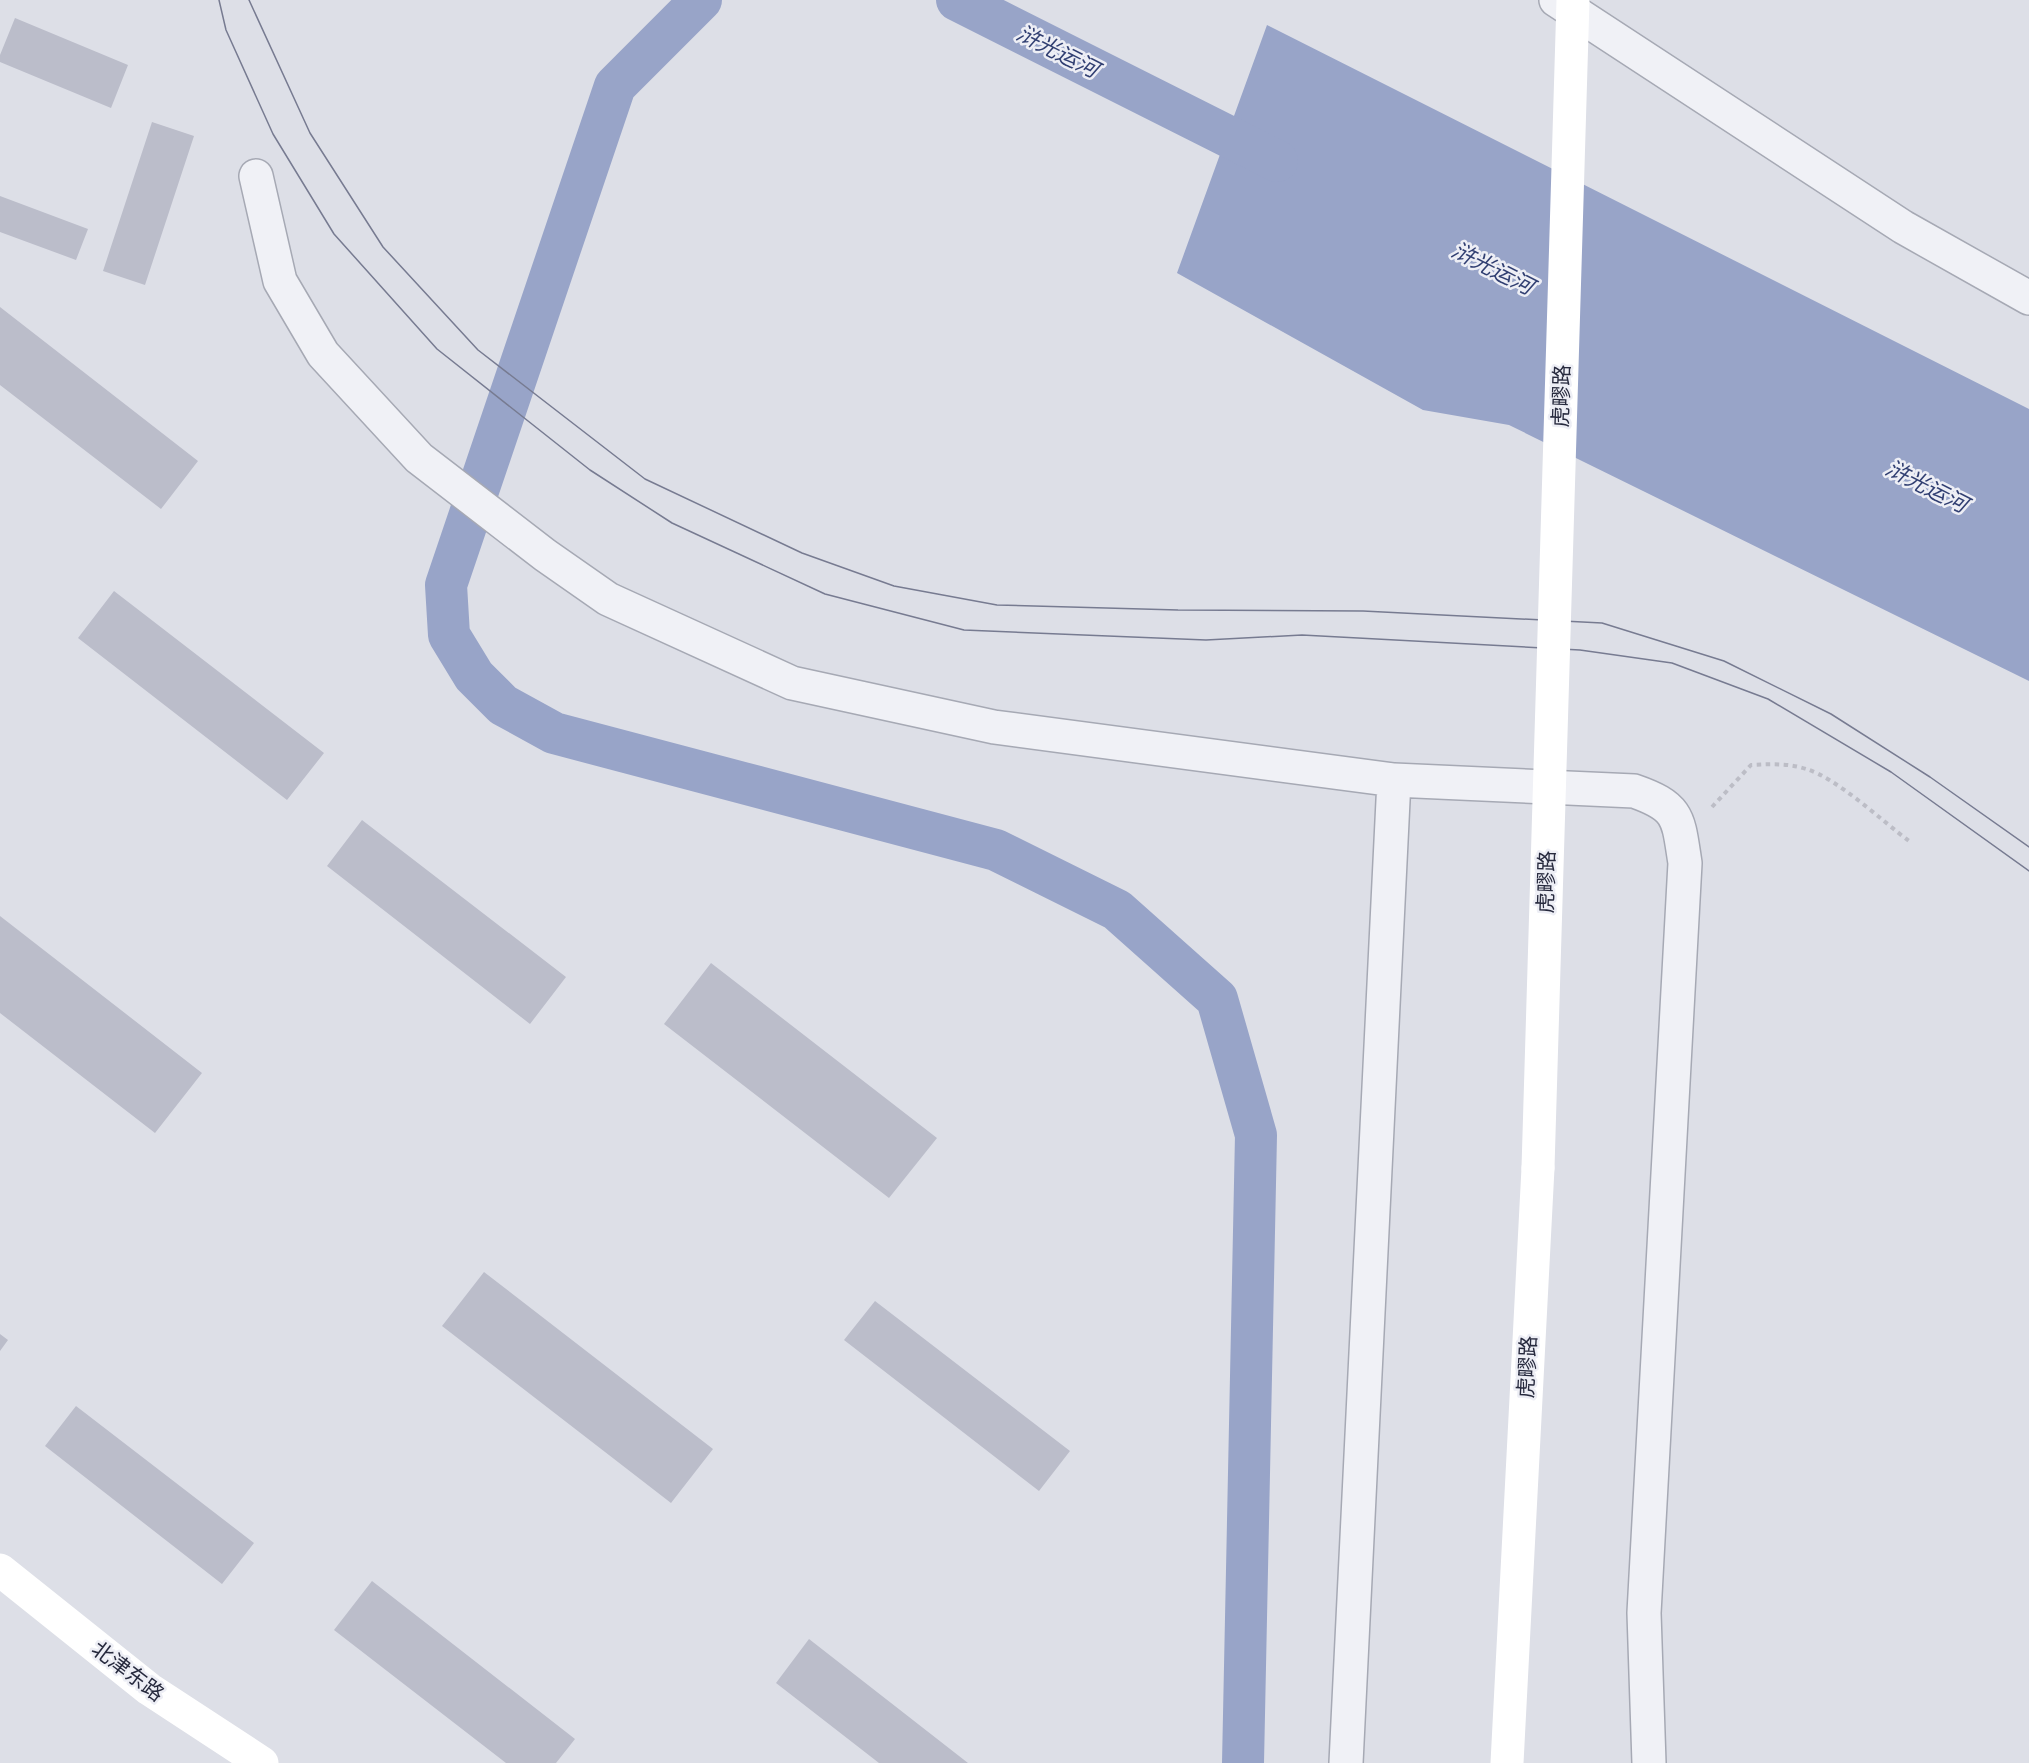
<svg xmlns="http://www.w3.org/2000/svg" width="2029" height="1763" viewBox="0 0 2029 1763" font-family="'PT Sans Narrow','Noto Sans SC',sans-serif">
  <rect width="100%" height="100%" fill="#dddfe7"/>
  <!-- water -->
  <path fill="#98a4c8" d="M1267 25 2029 409V681L1509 425 1423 410 1177 273Z"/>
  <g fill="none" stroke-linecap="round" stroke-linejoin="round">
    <!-- canal -->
    <path stroke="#98a4c8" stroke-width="42" d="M701 0 615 86 446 585 449 635 474 676 503 705 554 733 996 850 1117 910 1217 999 1256 1135 1243 1763
      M957 0 1277 161"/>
  </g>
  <!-- building -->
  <path fill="#bbbdca" d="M15 18 128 65 111 108 0 62V55Z
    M152 122 194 136 145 285 103 271Z
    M0 196 88 229 76 260 0 232Z
    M0 307 198 461 161 509 0 385Z
    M114 591 324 753 287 800 78 638Z
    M362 820 566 977 530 1024 327 866Z
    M0 916 202 1073 155 1133 0 1013Z
    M711 963 937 1138 889 1198 664 1024Z
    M484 1272 713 1449 671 1503 442 1326Z
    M875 1301 1070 1451 1039 1491 844 1340Z
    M0 1334 8 1340 0 1351Z
    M76 1406 254 1543 222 1584 45 1446Z
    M372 1581 575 1739 556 1763H506L334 1630Z
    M809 1639 968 1763H879L776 1683Z"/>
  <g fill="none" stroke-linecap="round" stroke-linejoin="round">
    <defs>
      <path id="street" d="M1556 0 1903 227 2029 298
        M256 176 280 281 323 354 419 458 545 555 608 599 792 683 994 727 1394 780
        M1346 1763 1394 780 1634 791C1680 807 1678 818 1685 863L1644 1613 1649 1763"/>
    </defs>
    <!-- street casing -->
    <use href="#street" stroke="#a6a9b4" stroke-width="36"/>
    <!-- path -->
    <path stroke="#bcbdc6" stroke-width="4" stroke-dasharray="4.5 4.5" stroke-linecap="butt" d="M1712 807 1751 765C1770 764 1788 763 1806 769 1837 778 1882 821 1909 841"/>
    <!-- street -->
    <use href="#street" stroke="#f0f1f6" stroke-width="33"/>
    <!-- secondary -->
    <path stroke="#fff" stroke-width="33" d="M0 1570 149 1689 262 1763
      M1507 1763 1538 1168"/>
    <!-- tram -->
    <path stroke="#777b91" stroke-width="1.5" d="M219 0 226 30 273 134 334 234 437 349 590 470 672 523 825 594 964 630 1206 640 1302 635 1580 650 1672 663 1768 699 1891 772 2029 871
      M249 0 310 133 383 247 478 350 645 479 802 553 894 586 997 605 1178 610 1363 611 1602 623 1724 661 1831 714 1930 777 2029 847"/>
    <!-- secondary-bridge -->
    <path stroke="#fff" stroke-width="33" d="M1538 1168 1573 0"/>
  </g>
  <g text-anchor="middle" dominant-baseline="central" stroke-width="5" stroke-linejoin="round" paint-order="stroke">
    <!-- street labels -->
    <g font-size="21" fill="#272a3e" stroke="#edeef5">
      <text transform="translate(1561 396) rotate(-88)">虎疁路</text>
      <text transform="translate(1546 882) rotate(-88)">虎疁路</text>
      <text transform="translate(1527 1367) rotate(-87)">虎疁路</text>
      <text transform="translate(128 1671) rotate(37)">北津东路</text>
    </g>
    <!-- water labels -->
    <g font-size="22" font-style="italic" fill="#313f72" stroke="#edeef5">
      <text transform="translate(1058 51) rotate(27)">浒光运河</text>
      <text transform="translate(1493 268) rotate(27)">浒光运河</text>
      <text transform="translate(1927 486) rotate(27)">浒光运河</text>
    </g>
  </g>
</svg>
